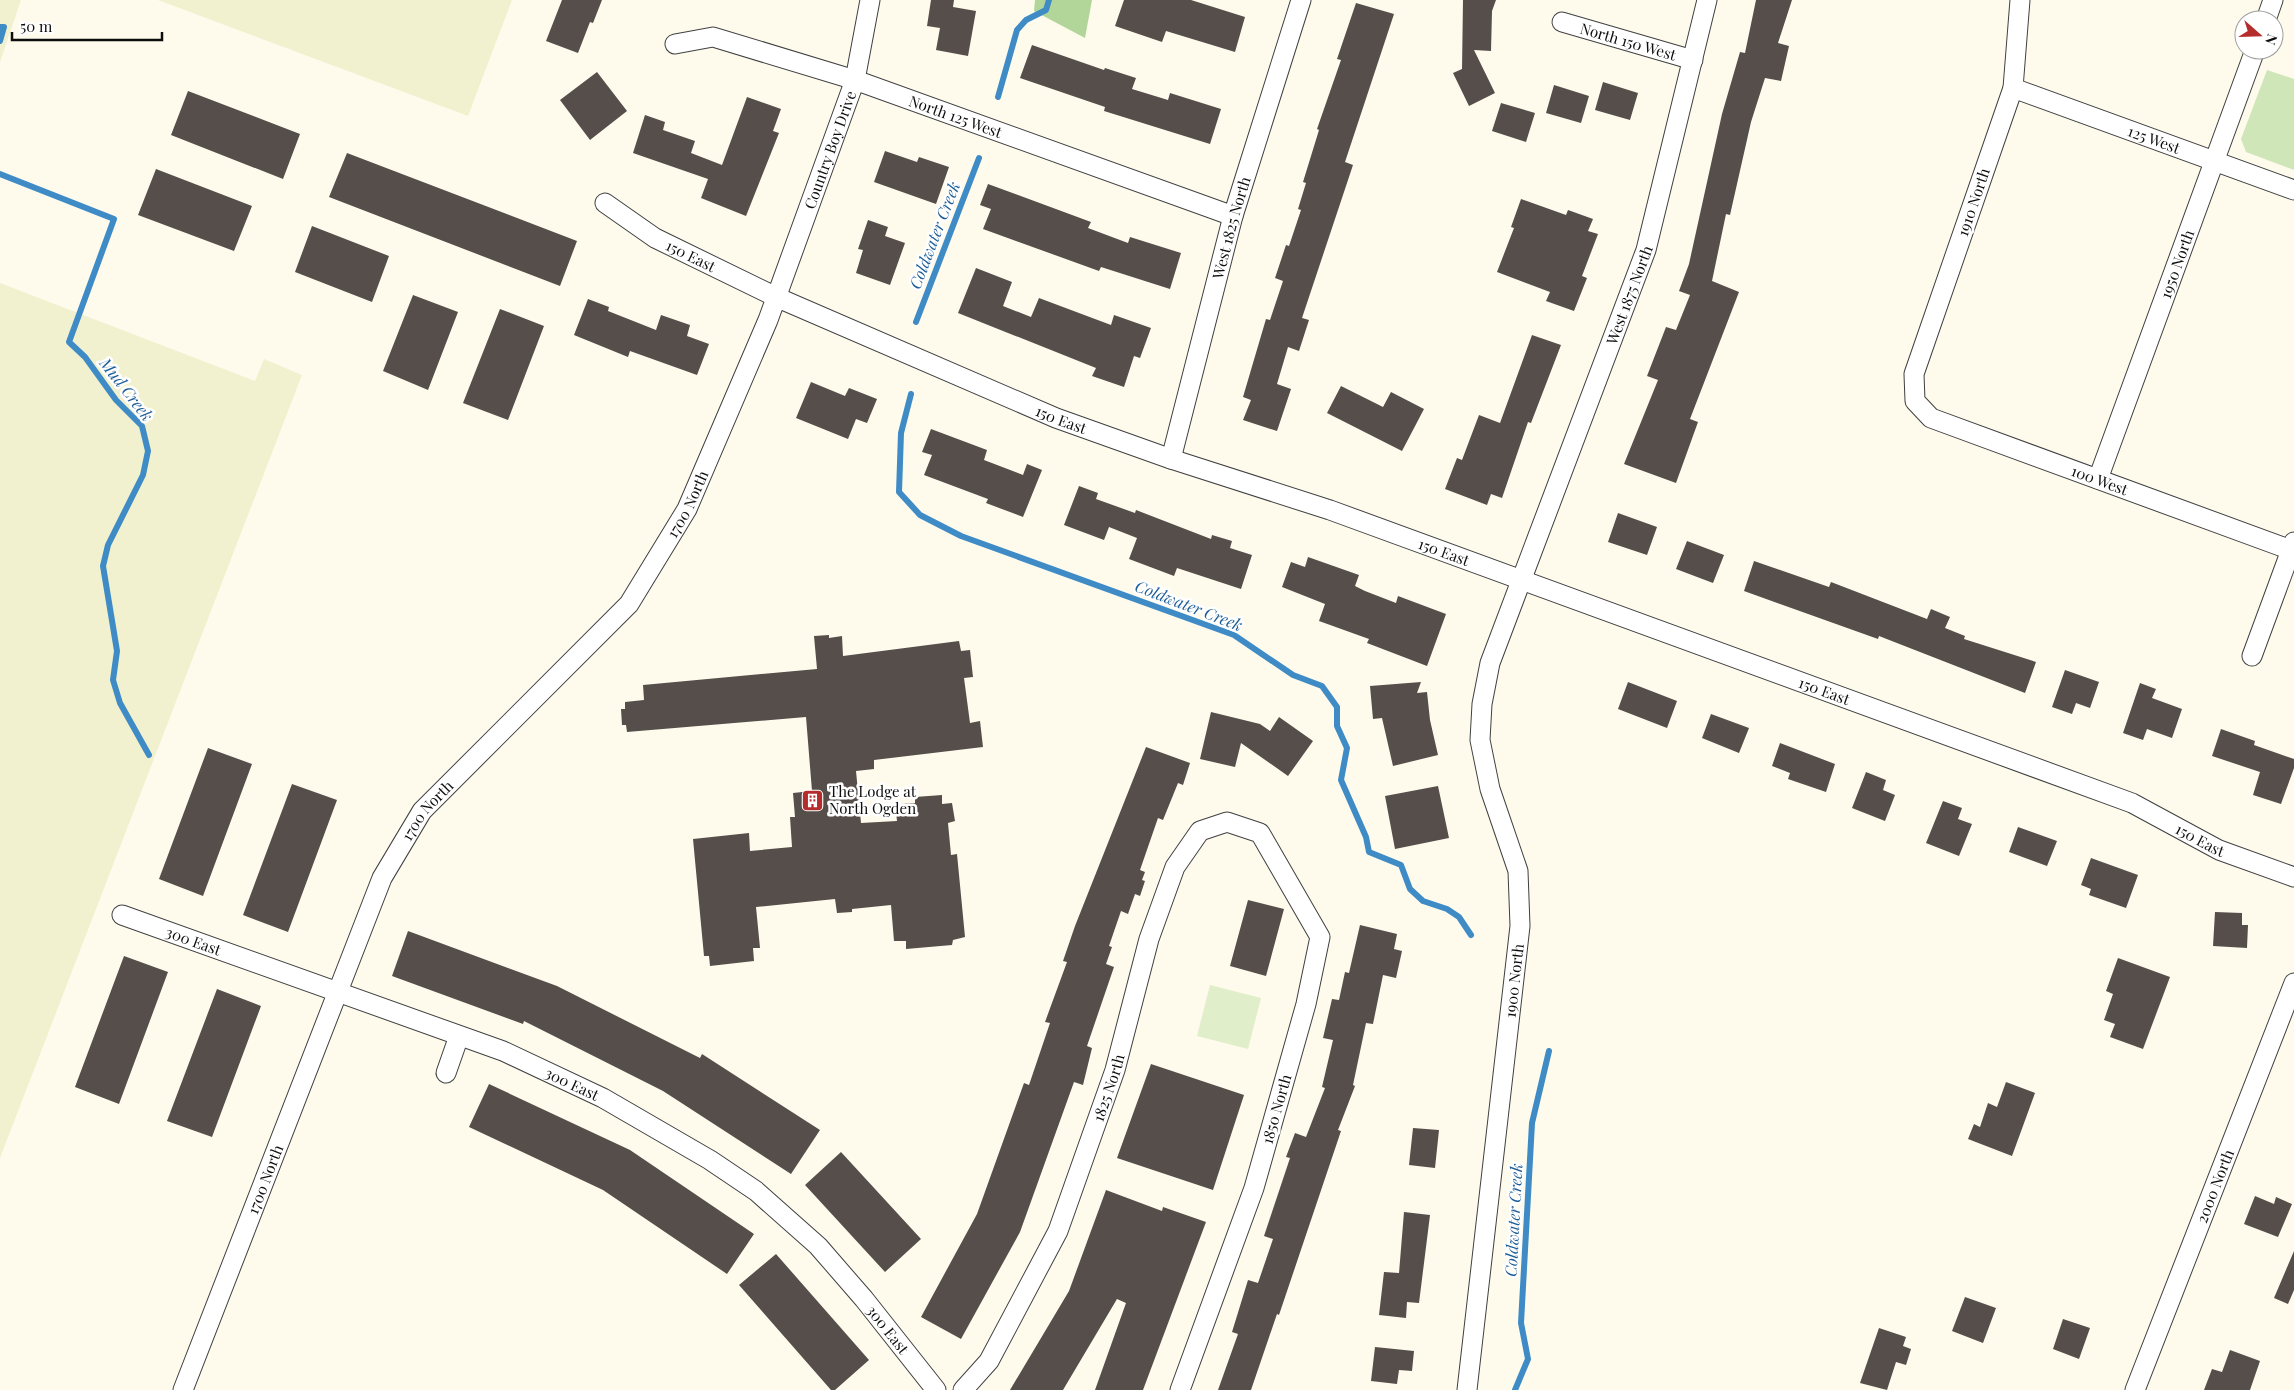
<svg xmlns="http://www.w3.org/2000/svg" width="2294" height="1390" viewBox="0 0 2294 1390" font-family="'Playfair Display',serif">
  <rect width="100%" height="100%" fill="#fefbed"/>
  <!-- farmland -->
  <path fill="#f2f1cf" d="M0 0H21L0 62Z
    M158 0H512L468 116Z
    M0 283 255 381 264 359 302 375 0 1158Z"/>
  <!-- green -->
  <path fill="#cfe6b9" d="M2267 70 2294 79V170L2246 152 2241 139Z"/>
  <!-- forest -->
  <path fill="#b2d699" d="M1035 0H1092L1085 38 1034 11Z"/>
  <!-- pitch -->
  <path fill="#e0eeca" d="M1210 985 1261 998 1248 1049 1197 1036Z"/>
  <g fill="none" stroke-linecap="round" stroke-linejoin="round">
    <!-- stream -->
    <path stroke="#3f8bc6" stroke-width="6" d="M0 27H4L0 41
      M998 97 1017 30 1026 20 1046 10 1049 0
      M0 174 114 219 69 342 85 357 116 400 142 426 148 451 143 475 108 545 103 566 117 651 113 680 120 703 149 755
      M916 322 979 158
      M911 394 901 433 899 492 920 515 961 536 1234 635 1293 675 1322 686 1337 707V726L1347 748 1341 780 1366 837 1369 852 1401 865 1410 889 1423 901 1447 909 1459 917 1471 935
      M1515 1390 1528 1359 1521 1323 1532 1123 1549 1051"/>
  </g>
  <!-- building -->
  <path fill="#554e4a" d="M562 0H602L593 23 590 22 578 53 546 41Z
    M931 0H954L953 7 976 11 968 56 936 50 940 28 927 26Z
    M1124 0H1191L1245 17 1235 52 1166 31 1162 42 1115 26Z
    M1463 0H1496L1492 11 1491 51 1474 50 1495 93 1469 106 1453 73 1462 69Z
    M1756 0H1792L1778 43 1789 46 1781 81 1765 78 1751 122 1730 215 1726 214 1712 281 1739 292 1690 419 1698 422 1676 483 1624 464 1658 380 1647 376 1666 327 1676 330 1690 295 1679 291 1689 264 1722 114 1740 52 1745 53Z
    M1356 3 1394 14 1345 162 1353 165 1302 318 1309 320 1299 351 1288 347 1277 384 1291 389 1277 431 1243 420 1251 400 1243 397 1266 319 1270 320 1283 281 1275 278 1286 245 1289 246 1301 210 1298 209 1306 183 1303 182 1319 130 1317 129 1341 60 1337 59Z
    M1032 45 1104 70 1105 68 1136 78 1132 89 1168 100 1170 93 1221 109 1210 144 1104 111 1105 107 1020 78Z
    M597 72 627 111 590 140 560 100Z
    M1603 82 1638 93 1630 120 1595 110Z
    M1554 85 1589 96 1581 123 1546 113Z
    M188 91 300 134 283 179 171 135Z
    M747 97 781 109 773 131 779 133 746 216 701 198 708 179 633 153 645 115 665 122 663 130 695 141 691 153 722 165Z
    M1501 103 1535 113 1526 142 1492 131Z
    M885 151 917 162 919 157 949 167 936 204 874 182Z
    M347 153 577 241 560 286 329 197Z
    M156 169 252 206 234 251 138 215Z
    M988 184 1091 222 1088 228 1128 243 1130 237 1181 253 1170 289 1101 267 1099 271 983 229 991 209 980 205Z
    M1521 199 1566 215 1568 210 1593 219 1588 231 1598 234 1582 276 1587 278 1574 311 1546 301 1550 292 1497 272 1514 228 1511 227Z
    M868 220 888 227 885 236 905 243 890 285 856 273 863 250 858 249Z
    M312 226 389 256 372 302 295 272Z
    M976 268 1012 282 1003 306 1031 317 1039 298 1111 325 1114 315 1151 328 1140 358 1134 356 1124 387 1092 376 1096 368 958 313Z
    M413 295 458 312 428 390 383 371Z
    M588 299 609 307 608 311 656 330 661 315 690 325 687 336 709 344 697 375 630 351 628 357 574 335Z
    M500 309 544 326 508 420 463 403Z
    M1532 335 1561 345 1531 423 1528 422 1502 498 1491 494 1487 505 1445 489 1457 458 1462 460 1479 415 1500 423Z
    M811 382 845 396 849 388 877 399 867 423 856 419 848 439 796 418Z
    M1341 386 1383 407 1391 392 1424 409 1402 451 1327 413Z
    M931 429 987 450 984 460 1023 475 1027 464 1042 470 1023 517 986 503 988 499 924 475 932 455 922 452Z
    M1079 486 1098 493 1096 499 1135 513 1136 510 1211 539 1212 535 1232 541 1230 548 1252 555 1241 589 1177 568 1174 576 1129 559 1137 538 1109 527 1104 540 1064 525Z
    M1618 513 1657 527 1647 555 1608 542Z
    M1687 541 1724 555 1713 583 1676 569Z
    M1308 557 1359 575 1355 586 1365 591 1396 603 1398 596 1446 614 1427 666 1367 643 1369 639 1319 621 1325 604 1282 587 1291 562 1305 567Z
    M1754 561 1829 587 1831 582 1927 619 1931 609 1950 617 1945 628 1965 636 1964 639 2036 662 2025 693 1879 636 1878 639 1744 591Z
    M829 635V638L842 636 843 656 959 641 961 651 970 650 973 677 964 678 970 723 980 721 983 747 874 760V769L856 771 861 823 897 821 896 812H901V804L915 803V797L942 795V804L952 803 955 821 948 823 951 855 957 854 965 937 953 940 952 945 906 949V941H894L891 905 852 909V912L837 913 835 899 756 907 760 948H753L754 961 710 966 709 956H704L693 839 749 833 750 851 792 847 790 817H795L793 793 812 791 806 717 627 732 626 725H622L621 709H625V702L644 700 643 685 817 669 814 636Z
    M2065 670 2099 682 2090 708 2076 703 2072 714 2052 707Z
    M1421 682 1417 693 1427 692 1430 720 1438 755 1393 766 1382 718 1373 719 1370 686Z
    M1628 682 1677 701 1667 728 1618 709Z
    M2140 683 2156 689 2152 698 2182 709 2172 738 2147 729 2143 740 2123 733Z
    M1211 712 1260 724 1270 731 1279 717 1313 741 1288 776 1241 743 1235 767 1200 759Z
    M1711 714 1749 728 1739 753 1702 738Z
    M2221 729 2255 741 2254 745 2294 759V768L2281 804 2253 795 2260 772 2212 756Z
    M1780 743 1835 764 1826 792 1788 779 1790 773 1772 766Z
    M1146 747 1190 763 1183 785 1178 783 1163 820 1158 818 1140 870 1145 872 1142 880 1145 881 1140 896 1135 894 1128 914 1121 911 1109 946 1112 947 1106 964 1114 967 1087 1046 1092 1048 1083 1085 1074 1082 1020 1232 961 1339 921 1317 977 1214 1024 1083 1029 1085 1050 1023 1045 1022 1067 962 1063 961 1075 926Z
    M208 748 252 764 203 896 159 879Z
    M1866 772 1886 780 1883 790 1895 795 1885 821 1852 808Z
    M292 784 337 800 288 932 243 915Z
    M1438 786 1449 838 1395 849 1385 796Z
    M1943 801 1962 808 1958 819 1972 824 1959 856 1926 843Z
    M2018 827 2057 841 2047 866 2009 852Z
    M2091 858 2138 875 2126 908 2089 895 2091 889 2081 885Z
    M1248 900 1284 909 1266 976 1230 966Z
    M2215 912 2242 913V925H2248L2247 948 2213 946Z
    M1360 925 1397 934 1394 949 1402 951 1396 978 1383 975 1373 1024 1366 1023 1353 1085 1355 1086 1338 1130 1341 1131 1279 1315 1277 1314 1251 1390H1218L1238 1334 1232 1332 1248 1280 1258 1283 1273 1239 1264 1236 1290 1158 1286 1157 1295 1133 1306 1137 1325 1088 1322 1087 1333 1040 1323 1038 1332 999 1339 1000 1345 972 1349 973Z
    M408 931 557 986 700 1058 702 1054 820 1130 791 1174 663 1091 524 1021 523 1024 392 976Z
    M124 956 168 972 119 1104 75 1087Z
    M2118 958 2170 977 2143 1049 2110 1037 2115 1024 2104 1020 2113 994 2106 991Z
    M217 989 261 1006 212 1137 167 1121Z
    M1151 1064 1244 1095 1213 1190 1117 1158Z
    M2006 1082 2035 1093 2012 1156 1968 1139 1974 1124 1980 1127 1988 1103 1997 1107Z
    M489 1084 630 1150 754 1234 727 1274 603 1190 469 1127Z
    M1413 1128 1439 1130 1435 1168 1409 1165Z
    M841 1152 921 1239 885 1272 805 1185Z
    M1106 1190 1162 1211 1163 1207 1206 1222 1143 1390H1095L1126 1303 1117 1299 1063 1390H1010L1069 1291Z
    M2255 1196 2274 1204 2276 1197 2292 1204 2278 1237 2244 1224Z
    M1404 1212 1430 1215 1419 1303 1407 1302 1406 1318 1379 1315 1384 1272 1399 1273Z
    M2294 1251V1290L2288 1304 2274 1298Z
    M776 1254 869 1360 835 1390H831L739 1285Z
    M1965 1297 1996 1308 1983 1343 1952 1331Z
    M2063 1319 2090 1328 2079 1359 2053 1349Z
    M1879 1328 1906 1337 1903 1346 1911 1349 1906 1365 1896 1362 1887 1390 1860 1383Z
    M1375 1347 1414 1351 1412 1371 1399 1370 1397 1384 1371 1381Z
    M2230 1350 2260 1361 2250 1390H2204L2212 1369 2222 1372Z"/>
  <g fill="none" stroke-linecap="round" stroke-linejoin="round">
    <defs>
      <g id="minor">
        <path id="s1" d="M2020 0 2013 88 1914 374 1915 401 1931 418 2291 550"/>
        <path d="M2266 20 2273 0"/>
        <path id="s2" d="M1562 22 1693 60"/>
        <path id="s3" d="M675 44 713 37 855 80 1233 216"/>
        <path id="s4" d="M2013 88 2294 190"/>
        <path id="s5" d="M605 203 655 238 776 297 1056 418 1171 459 1330 510 2132 803 2219 850 2294 877"/>
        <path id="s6" d="M1171 459 1233 216 1301 0"/>
        <path id="s7" d="M2098 479 2255 50"/>
        <path d="M2252 656 2294 542"/>
        <path id="s8" d="M122 915 503 1051 603 1098 710 1160 756 1191 818 1246 864 1299 936 1390"/>
        <path d="M446 1073 459 1036"/>
        <path id="s9" d="M183 1390 382 878 422 811 629 604 687 509 768 320 855 80 870 0"/>
        <path id="s10" d="M963 1390 989 1361 1058 1231 1115 1070 1149 939 1175 867 1200 831 1227 822 1260 833 1320 937 1306 1004 1254 1188 1180 1390"/>
        <path id="s11" d="M1467 1390 1520 926 1518 871 1490 789 1480 740 1482 704 1490 663 1646 250 1707 0"/>
        <path id="s12" d="M2135 1390 2294 983"/>
      </g>
    </defs>
    <!-- minor casing -->
    <use href="#minor" stroke="#404040" stroke-width="21"/>
    <!-- minor -->
    <use href="#minor" stroke="#fff" stroke-width="19"/>
  </g>
  <!-- icons -->
  <defs>
    <symbol id="building-square" viewBox="-11 -11 22 22"><rect x="-9" y="-9" width="18" height="18" rx="4" fill="#b52c2d" stroke="#fff"/><path d="M-4-6H4V6H1V3H-1V6H-4ZM-2.5-4.3h1.7v1.8h-1.7ZM.8-4.3h1.7v1.8H.8ZM-2.5-1h1.7V.8h-1.7ZM.8-1h1.7V.8H.8Z" fill="#fff"/></symbol>
  </defs>
  <g fill-rule="evenodd">
    <use href="#building-square" x="800" y="788" width="25" height="25"/>
  </g>
  <g text-anchor="middle" dominant-baseline="central" stroke-width="5" stroke-linejoin="round" paint-order="stroke">
    <!-- street labels -->
    <g font-size="15" fill="#0d0d0d" stroke="#fff">
      <text stroke="none"><textPath href="#s2" startOffset="69">North 150 West</textPath></text>
      <text stroke="none"><textPath href="#s3" startOffset="294">North 125 West</textPath></text>
      <text stroke="none"><textPath href="#s4" startOffset="150">125 West</textPath></text>
      <text stroke="none"><textPath href="#s9" startOffset="1418">Country Boy Drive</textPath></text>
      <text transform="translate(1973 202) rotate(-71)">1910 North</text>
      <text stroke="none"><textPath href="#s6" startOffset="239">West 1825 North</textPath></text>
      <text stroke="none"><textPath href="#s5" startOffset="101">150 East</textPath></text>
      <text stroke="none"><textPath href="#s7" startOffset="229">1950 North</textPath></text>
      <text stroke="none"><textPath href="#s11" startOffset="1130">West 1875 North</textPath></text>
      <text stroke="none"><textPath href="#s5" startOffset="506">150 East</textPath></text>
      <text stroke="none"><textPath href="#s1" startOffset="621">100 West</textPath></text>
      <text stroke="none"><textPath href="#s9" startOffset="1036">1700 North</textPath></text>
      <text stroke="none"><textPath href="#s5" startOffset="911">150 East</textPath></text>
      <text stroke="none"><textPath href="#s5" startOffset="1316">150 East</textPath></text>
      <text stroke="none"><textPath href="#s9" startOffset="631">1700 North</textPath></text>
      <text stroke="none"><textPath href="#s5" startOffset="1721">150 East</textPath></text>
      <text stroke="none"><textPath href="#s8" startOffset="76">300 East</textPath></text>
      <text stroke="none"><textPath href="#s11" startOffset="412">1900 North</textPath></text>
      <text stroke="none"><textPath href="#s8" startOffset="481">300 East</textPath></text>
      <text stroke="none"><textPath href="#s10" startOffset="338">1825 North</textPath></text>
      <text transform="translate(1276 1109) rotate(-74)">1850 North</text>
      <text stroke="none"><textPath href="#s9" startOffset="226">1700 North</textPath></text>
      <text stroke="none"><textPath href="#s12" startOffset="219">2000 North</textPath></text>
      <text stroke="none"><textPath href="#s8" startOffset="886">300 East</textPath></text>
    </g>
    <!-- poi labels -->
    <g font-size="15" fill="#0d0d0d" stroke="#fff" text-anchor="start">
      <text x="829" y="791">The Lodge at<tspan x="829" dy="17">North Ogden</tspan></text>
    </g>
    <!-- water labels -->
    <g font-size="16" font-style="italic" fill="#1d5d97" stroke="#fff">
      <text transform="translate(934 235) rotate(-69)">Coldwater Creek</text>
      <text transform="translate(127 389) rotate(52)">Mud Creek</text>
      <text transform="translate(1189 605) rotate(21)">Coldwater Creek</text>
      <text transform="translate(1513 1220) rotate(-87)">Coldwater Creek</text>
    </g>
  </g>
  <!-- north arrow -->
  <g transform="translate(2259 35) rotate(110)"><circle r="24" fill="#ffffff" stroke="#9e9e9e"/>
  <path d="M0-4L9 19L0 12L-9 19Z" fill="#b52c2d"/>
  <text y="-8" font-size="14" font-weight="bold" text-anchor="middle" fill="#0d0d0d">N</text>
  </g>
  <!-- scale -->
  <path d="M12 32v8h150v-8" fill="none" stroke="#0d0d0d" stroke-width="2.5"/>
  <text x="20" y="32" font-size="15" fill="#0d0d0d" stroke="#ffffff" stroke-width="4" paint-order="stroke">50 m</text>
</svg>
